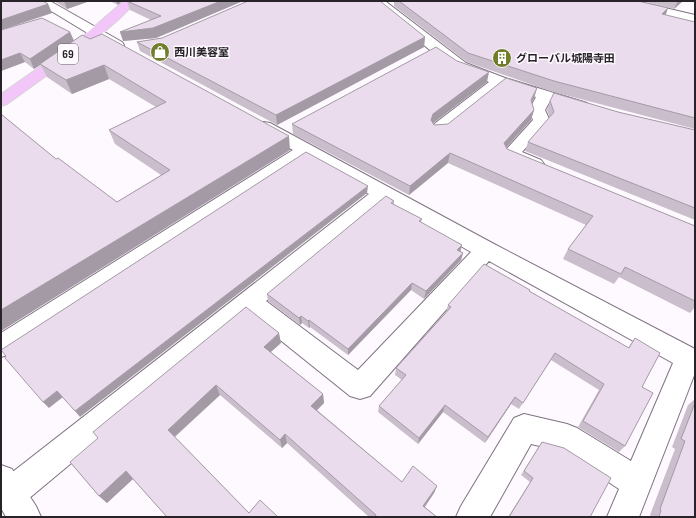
<svg xmlns="http://www.w3.org/2000/svg" width="696" height="518" viewBox="0 0 696 518" font-family="'Sofia Sans Condensed','Noto Sans JP',sans-serif">
  <rect width="100%" height="100%" fill="#fef8ff"/>
  <g fill="none" stroke-linecap="round" stroke-linejoin="round">
    <defs>
      <path id="minor" d="M36 1H50L122 42 124 45 122 48H112L38 3Z
        M371 1H385L466 63 505 78 587 103 589 106 587 109 581 111 550 101 545 110 550 121 522 152 541 160 544 164 541 168 535 170 529 168 505 158 502 154 533 120 529 110 536 97 502 87 445 133 439 134 433 133 431 129 433 125 489 82 456 69 431 51Z
        M614 1H635L695 15V23L616 3Z
        M264 122 270 123 494 244 695 349V373L639 517H607L619 489 561 451 531 444 490 517H456L461 506 514 418 524 414 567 424 577 428 631 461 673 363 489 261 370 396 360 399 350 396 249 315 21 505 10 510 1 506V481L369 194 306 158 10 354 1 357V333L293 150 258 131 256 127 258 123ZM384 202 471 252 358 370 266 301Z"/>
      <path id="tertiary" d="M1 465 12 469 36 506 41 517H6L1 508Z"/>
      <path id="primary" d="M124 1H137L120 18 89 45 7 104 1 106V94L80 39Z"/>
    </defs>
    <!-- minor casing -->
    <use href="#minor" stroke="#7f7381" stroke-width="2"/>
    <!-- tertiary casing -->
    <use href="#tertiary" stroke="#7f7381" stroke-width="2"/>
    <!-- primary casing -->
    <use href="#primary" stroke="#d8d7d8" stroke-width="2"/>
    <!-- minor -->
    <use href="#minor" fill="#fff" fill-rule="evenodd"/>
    <!-- tertiary -->
    <use href="#tertiary" fill="#fff" fill-rule="evenodd"/>
    <!-- primary -->
    <use href="#primary" fill="#f2c6f8" fill-rule="evenodd"/>
  </g>
  <!-- wall -->
  <path fill="#cabdcc" d="M1 1 48 4 52 13 4 29 70 32 74 41 290 150 1 331V114L56 159 117 202 161 175 115 144 109 130 156 107 109 79 72 94 47 77 41 65 34 69 25 62 1 71Z
    M54 1H90L67 9Z
    M110 1H122L118 5Z
    M127 1H243L156 38 123 41 151 20 130 10Z
    M394 1H638L665 15 695 22V129L550 91 467 62 394 6Z
    M642 1H683L674 9Z
    M425 37 424 47 277 125 140 51 137 42 162 38Z
    M487 82 433 123 434 125 448 124 537 88 534 98 531 102 534 110 531 120 506 148 507 149 695 226V307L690 313 619 277 614 284 563 259 568 249 586 225 448 163 409 195 293 134 292 124Z
    M550 101 618 112 695 130V220L525 151 528 142 550 118 547 110Z
    M394 201V205L422 219 421 222 463 253 461 260 424 299 411 290 348 355 310 327 309 328 302 323 300 325 268 301 267 294Z
    M530 290V292L628 348 635 338 642 387 625 446 619 452 578 427 599 390 551 360 519 409 511 404 485 443 443 412 418 444 378 412 379 406 402 380 395 375 396 368 446 312 448 305Z
    M281 343 271 352 323 394 324 403 317 410 402 482 437 486 434 493 425 507 437 517H369L287 443 282 448 220 395 175 437 249 513 278 517H167L133 479 107 503 99 496 70 462Z
    M695 399V517H651V516L650 515 675 449 672 447 688 405Z
    M542 442 590 517H508L530 482 521 475Z"/>
  <!-- shaded-wall -->
  <path fill="#a49aa6" d="M64 1H90L67 9Z
    M116 1H122L118 5Z
    M221 1H243L156 38 123 41 120 32Z
    M678 1H683L674 9Z
    M48 4 52 13 1 30V20Z
    M668 8 665 17 662 14Z
    M70 32 74 41 34 69 30 59Z
    M425 37 424 47 277 125 276 115Z
    M20 53 25 62 1 71V60Z
    M104 65 109 79 72 94 66 80Z
    M489 72 487 82 432 124 431 120 433 114Z
    M537 88 534 98 528 109 531 100Z
    M534 110 531 120 501 153 504 143Z
    M289 136 290 150 1 331V310Z
    M450 153 448 163 409 195 410 186Z
    M368 186 367 193 80 417 75 411Z
    M462 245 460 253 457 250Z
    M463 253 461 260 424 299 426 291Z
    M412 283 411 290 348 355V349Z
    M301 316 302 323 300 325 299 318Z
    M309 320 310 327 309 328 308 321Z
    M279 333 281 343 266 356 264 347Z
    M216 385 220 395 173 438 168 430Z
    M57 391 63 397 49 408 43 402Z
    M323 394 324 403 312 415 311 406Z
    M515 397 511 404 485 443 488 437Z
    M445 405 443 412 418 444 419 438Z
    M285 434 287 443 282 448 280 440Z
    M126 471 134 478 107 503 99 496Z
    M437 486 434 493 421 512 423 506Z"/>
  <!-- building -->
  <path fill="#ebdced" stroke="#a49aa6" d="M1 1H43L48 4 1 20Z
    M127 1H221L153 28 120 32 161 16Z
    M248 1H380L425 37 276 115 137 42 162 38Z
    M399 1H638L668 8 662 14 695 22V118L554 81 468 53Z
    M42 18 70 32 30 59 20 53 1 60V30Z
    M102 34 289 136 1 310V114L56 159 58 158 117 202 170 170 109 130 166 102 104 65 66 80 40 64 82 35 90 39Z
    M436 47 457 61 489 72 433 114 431 120 434 125 448 124 506 78 537 88 531 100 534 110 504 143 507 149 695 226V301L625 267 621 274 568 249 593 216 450 153 410 186 292 124Z
    M554 93 618 112 695 130V208L528 142 554 112 550 101Z
    M306 152 368 186 75 411 57 391 43 402 5 358 6 356 1 350Z
    M386 196 394 201 391 203 422 219 419 221 462 245 457 250 463 253 426 291 412 283 348 349 309 320 308 321 301 316 299 318 267 294Z
    M484 264 530 290 529 291 629 348 635 338 660 353 642 387 653 393 625 446 583 421 604 384 555 353 523 403 515 397 488 437 445 405 419 438 379 406 406 375 396 368 451 307 448 305Z
    M246 307 279 333 264 347 323 394 311 406 402 482 413 466 437 486 423 506 437 517H375L376 515 285 434 280 440 216 385 168 430 249 513 260 500 278 517H167L126 471 99 496 70 462 98 438 93 432Z
    M695 403V517H659L661 510 660 509 685 441 681 439Z
    M542 442 564 448 611 478 590 517H509L533 478 524 471Z"/>
  <!-- icons -->
  <defs>
    <symbol id="shop-disc" viewBox="-11 -11 22 22"><circle r="9.5" fill="#707e2c" stroke="#fef8ff"/><path d="M-5-2.5h2.3a2.7 3.5 0 0 1 5.4 0H5L5.5 6h-11ZM-1.5-2.5h3a1.5 2.3 0 0 0-3 0Z" fill="#fff"/></symbol>
    <symbol id="building-disc" viewBox="-11 -11 22 22"><circle r="9.5" fill="#707e2c" stroke="#fef8ff"/><path d="M-4-6H4V6H1V3H-1V6H-4ZM-2.5-4.3h1.7v1.8h-1.7ZM.8-4.3h1.7v1.8H.8ZM-2.5-1h1.7V.8h-1.7ZM.8-1h1.7V.8H.8Z" fill="#fff"/></symbol>
  </defs>
  <g fill-rule="evenodd">
    <use href="#shop-disc" x="149" y="41" width="22" height="22"/>
    <use href="#building-disc" x="491" y="47" width="22" height="22"/>
  </g>
  <g text-anchor="middle" dominant-baseline="central" stroke-width="3" stroke-linejoin="round" paint-order="stroke">
    <!-- far-poi labels -->
    <g font-size="11" font-weight="bold" fill="#282329" stroke="#fef8ff" text-anchor="start">
      <text x="174" y="52">西川美容室</text>
      <text x="516" y="58">グローバル城陽寺田</text>
    </g>
    <!-- shield labels -->
    <rect fill="#fef8ff" stroke="#686369" stroke-width="1" x="58" y="44" width="20" height="20" rx="3"/>
    <g font-size="12" font-weight="bold" fill="#282329">
      <text x="68" y="54">69</text>
    </g>
  </g>
  <!-- border -->
  <rect width="696" height="518" fill="none" stroke="#282329" stroke-width="4"/>
</svg>
